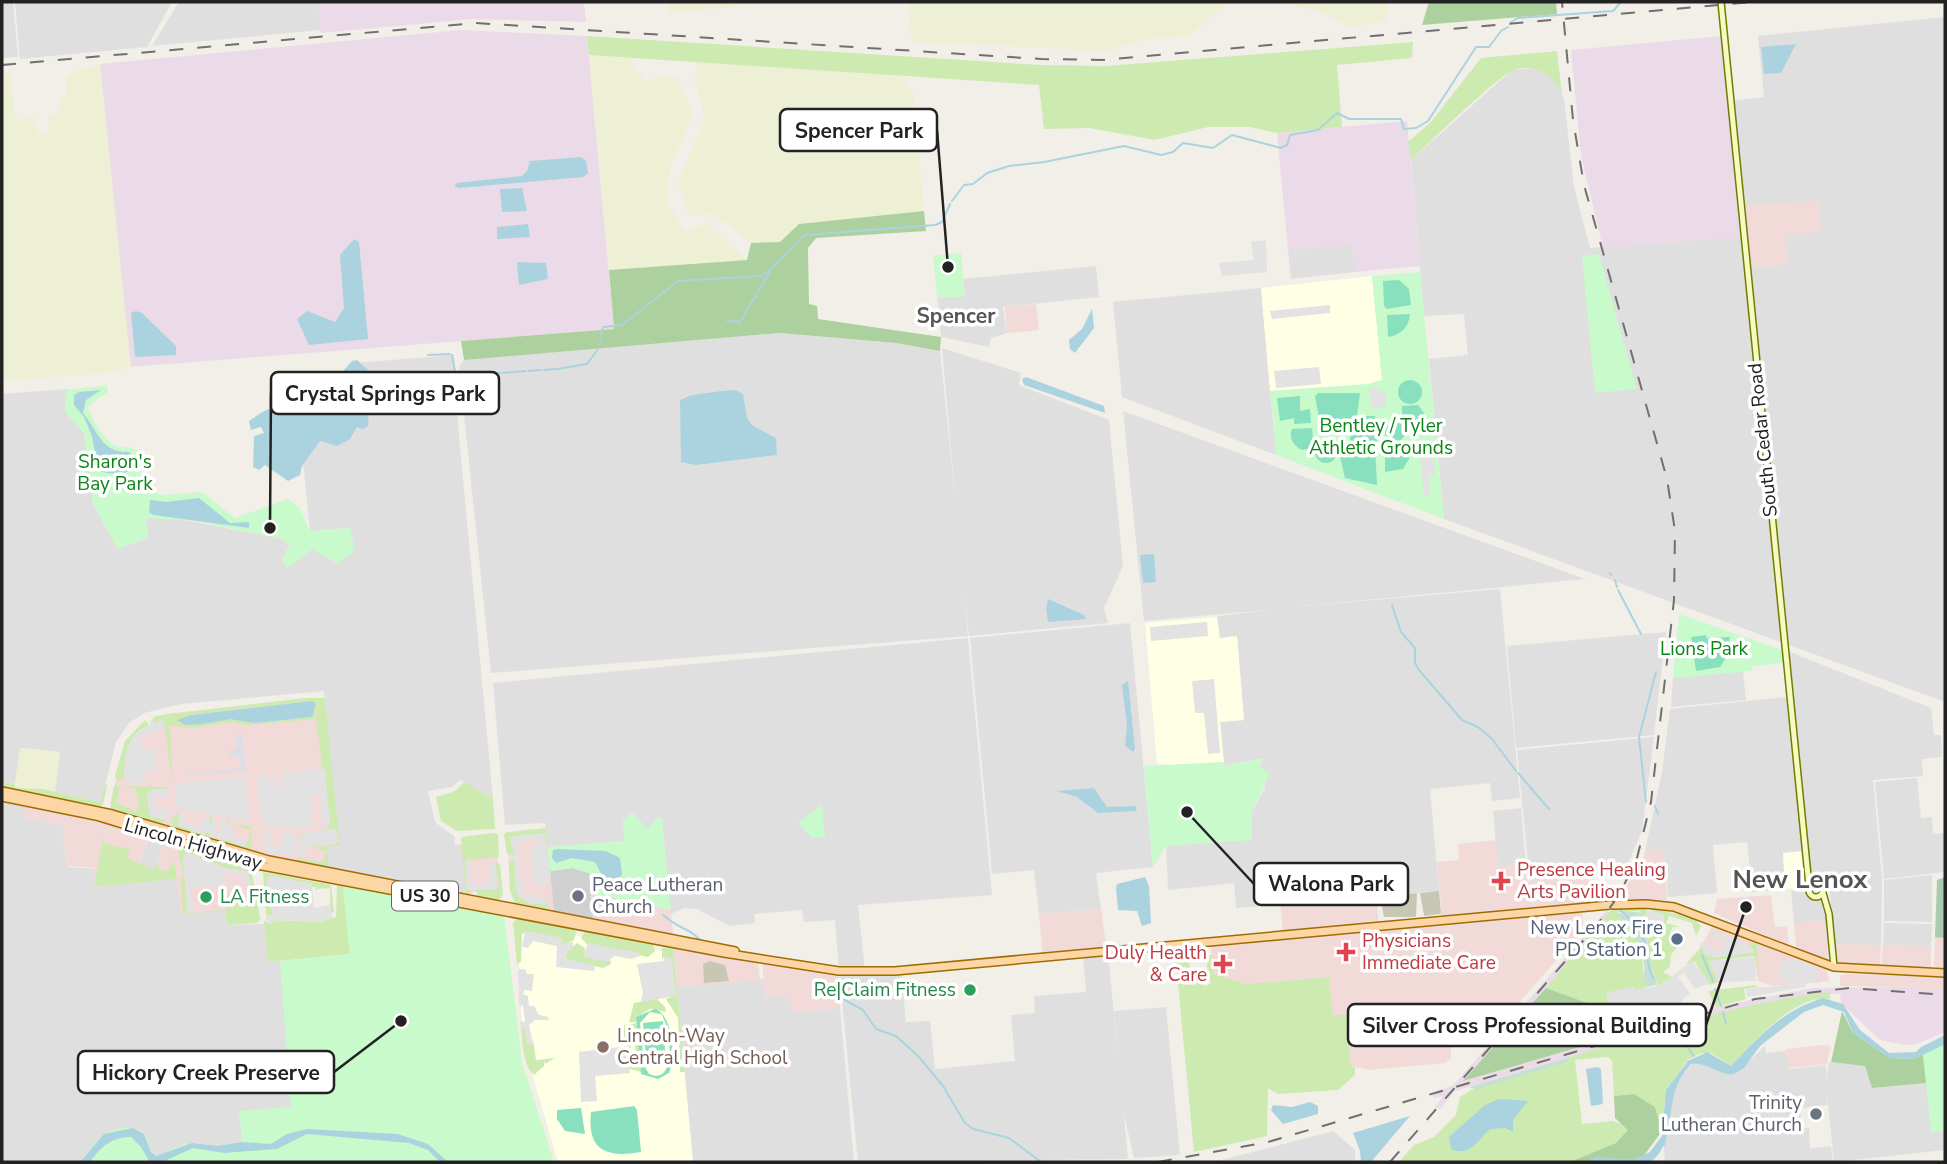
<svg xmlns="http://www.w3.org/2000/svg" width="1947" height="1164" viewBox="0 0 1947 1164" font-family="'Nunito Sans',sans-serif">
  <rect width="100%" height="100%" fill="#f2efe9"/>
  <!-- residential -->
  <path fill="#e0dfdf" d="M2 2H13L18 57 2 58Z
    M15 2H172L147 47 20 59Z
    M179 2H318L321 30 152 46Z
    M1945 17V702L1444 519 1429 359 1468 355 1464 314 1424 316 1411 160 1512 70 1537 68 1556 80 1564 98 1574 187 1590 248 1742 237 1745 268 1787 264 1784 235 1739 207 1729 101 1764 97 1758 36Z
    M1352 244 1355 272 1291 279 1288 250Z
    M1096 266 1099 297 1003 307 1007 333 991 338 989 347 941 337 939 313 952 312H939L937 298 965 296 963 279Z
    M1261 288 1276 455 1122 397 1113 302Z
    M780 333 896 343 940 351 956 506 942 348 1021 373 1019 385 1109 420 1123 566 1104 608 1108 623 969 636 964 591 968 636 491 673 459 366 464 360 515 354Z
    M454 355 459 436 493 798 460 780 452 787 428 791 435 822 455 837 454 844 463 845 467 893 329 867 327 847 340 846 324 691 181 704 144 713 129 723 116 742 101 802 55 792 60 752 21 748 15 784 2 781V394L68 389 65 411 84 433 93 503 117 548 148 538 146 518 179 519 279 538 290 545 282 560 288 567 312 549 341 559 349 553 350 528 310 531 303 462 355 363Z
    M1123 411 1585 579 1282 608 1500 589 1520 798 1492 801 1490 783 1430 789 1439 891 1236 908 1234 883 1168 890 1166 846 1252 839V811L1265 788 1259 766 1264 758 1224 766 1220 722 1244 720 1237 637 1219 638 1217 616 1277 609 1144 621Z
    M1130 623 1153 867 1096 873 1101 909 1039 914 1034 870 992 874 970 638Z
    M1666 632 1654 735 1516 748 1507 646Z
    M968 638 992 895 858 905 865 971 839 970 835 920 804 922 802 910 754 914 755 923 729 926 697 909 684 908 671 914 661 819 648 830 632 813 623 820 625 841 548 847 545 823 505 825 493 683Z
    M1785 650 1931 708 1934 735H1941L1942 757 1922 759 1923 776 1873 780 1882 879 1881 945 1835 944 1829 884 1810 880Z
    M1743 671 1746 700 1671 707 1673 678Z
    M1788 697 1804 851 1783 853 1785 889 1752 892 1747 842 1713 845 1717 893 1668 897 1664 850 1645 851 1662 772 1670 709Z
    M1654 737 1642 831 1624 872 1556 878 1554 861 1543 862 1545 880 1530 882 1517 750Z
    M1917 778 1921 818 1932 817 1933 834 1945 833V872L1884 879 1875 782Z
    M2 801 22 804 26 818 65 826 63 841 68 867 96 869 94 887 177 879 179 886 226 910 228 925 265 924 268 962 280 961 292 1107 242 1142 162 1156 88 1162H2Z
    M1521 808 1526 865 1498 868 1493 811Z
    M150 835 166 840 153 870 139 864Z
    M1932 875V922L1884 921V880Z
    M1808 890 1824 901 1826 920 1794 923 1791 891Z
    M1884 923 1932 924 1931 947 1883 945Z
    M1108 953 1128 1159 858 1162 839 971H901L906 1022 930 1021 935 1069 1015 1061 1011 1015 1035 1013 1034 996 1086 992 1083 955Z
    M764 979 790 996 792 1012 840 1008 854 1162H693L677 987Z
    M1166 1007 1180 1155 1134 1158 1123 1110 1114 1011Z
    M1765 1046 1766 1053 1786 1051 1789 1069 1826 1065 1827 1105 1800 1108 1802 1128H1809L1810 1148 1831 1146 1833 1162H1665L1663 1141 1667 1109 1676 1079 1694 1062 1745 1065Z
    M1829 1062 1865 1065 1872 1088 1927 1083 1931 1131H1945V1150L1834 1162 1826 1086Z
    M1333 1131 1355 1150V1162H1214Z"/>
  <!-- commercial -->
  <path fill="#f2dad9" d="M1818 200 1821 232 1785 235 1787 264 1745 268 1739 207Z
    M1036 304 1039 330 1007 333 1005 307Z
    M306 698H325L340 846 328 847 329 867 248 850 145 820 110 804 123 753 165 714Z
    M22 804 150 834 139 864 153 870 166 840 250 866 260 919 257 923 225 910 181 914 176 879 94 887V868L68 866 63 841 64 826 26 818Z
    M546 830 554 911 519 905 510 891 507 834Z
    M1496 840 1498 867 1526 865 1528 881 1545 880 1543 862 1555 861 1557 878 1592 875 1594 906 1442 919 1437 862 1459 860 1458 844Z
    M496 842 500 890 467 893 463 845Z
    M1664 849 1667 900 1618 899 1636 872 1640 871 1645 851Z
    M591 893 671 910 673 934 593 919Z
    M1376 894 1379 925 1283 932 1280 903Z
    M1771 895 1775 927 1787 926 1789 946 1714 913 1717 899Z
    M1101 909 1107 951 1043 957 1039 914Z
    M1582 912 1584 929 1495 1030 1454 1034 1451 1037V1058L1445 1063 1369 1070 1351 1066 1347 1015 1333 1016 1329 977 1245 984 1214 974 1211 946Z
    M1826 920 1828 959 1796 949 1794 923Z
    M1712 926 1826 969 1830 981 1772 986 1758 981 1754 953 1710 957 1699 951Z
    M1935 937 1945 938V970L1934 966Z
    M1835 944 1881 945 1880 965 1841 964 1837 961Z
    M1883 945 1931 947V971L1881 970Z
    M673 947 758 963 760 980 677 987Z
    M762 959 838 971 840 1008 791 1012 790 996 765 998Z
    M1846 974 1945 976V991L1906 987 1840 986V976Z
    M1822 1045 1831 1046 1827 1064 1788 1068 1786 1049Z"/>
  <!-- industrial -->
  <path fill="#ebdbe8" d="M318 2H584L586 22 472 19 321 33Z
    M461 30 587 36 614 329 130 367 100 64Z
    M1722 36 1742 237 1603 248 1581 156 1571 50Z
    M1407 121 1420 266 1355 272 1352 245 1288 250 1277 133Z
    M1606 911 1610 913 1593 935 1464 1081 1716 1007 1812 988 1906 987 1945 991V1032L1917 1044 1905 1045 1880 1040 1841 1003 1840 994H1830L1721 1013 1455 1091 1440 1109 1435 1107 1443 1096 1433 1098 1432 1092 1452 1086 1458 1080Z"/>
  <!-- education -->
  <path fill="#ffffe5" d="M1372 276 1382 380 1369 384 1270 391 1261 288Z
    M1217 617 1220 638 1237 636 1244 720 1220 722 1224 762 1175 766 1157 763 1145 623Z
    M1804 851 1808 887 1785 889 1783 853Z
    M517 925 673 953 693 1162H558L523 1043Z"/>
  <!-- religious -->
  <path fill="#d0d0d0" d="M572 868 589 873 593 919 554 911 550 871Z"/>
  <!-- construction -->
  <path fill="#c7c7b4" d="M1439 891 1441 914 1424 916 1420 893Z
    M1417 893 1416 917H1384L1380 897Z
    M710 961 725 965 729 981 704 983 703 964Z"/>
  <!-- farmland -->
  <path fill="#eef0d5" d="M666 2H778L669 13Z
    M908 2H1229L1188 36 1145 39 1108 51 912 42Z
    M1271 2H1388V20L1351 28 1317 10Z
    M589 55 628 58 645 81 663 75 679 79 693 115 670 166 667 201 683 228 689 231 706 223 747 260 609 270Z
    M698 62 901 76 913 94 924 211 799 224 780 242 751 243 720 219 708 214 693 216 688 213 678 181 705 120 695 79Z
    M100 64 131 367 95 374 2 381V73L11 72 15 119 33 118 38 134H49L48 115 59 113 58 99 66 96V75Z
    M20 748 60 752 55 792 14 788Z"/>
  <!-- grass -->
  <path fill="#cdebb0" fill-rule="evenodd" d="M587 36 1041 65 1105 66 1413 42 1412 58 1337 65 1342 127 1277 133 1249 127H1208L1155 140 1089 128 1044 129 1039 85 589 55Z
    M1557 51 1562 94C1554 75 1536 63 1514 70 1501 73 1426 146 1411 160L1408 142 1431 122 1481 58Z
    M306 698H325L340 846 327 847 329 869 300 863 297 857 301 833 309 832 301 836 297 855 301 859 323 862 326 851 312 846V844L322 847 336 844 338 832H314L326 829 330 824 316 721 319 700 315 719 247 725 233 722 190 728 170 725 172 783 164 722 159 720 154 724 152 720 155 716ZM315 702 312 717 254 723 230 719 186 724 177 720 257 707Z
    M145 720 150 726C127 730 124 763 125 780H117L115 776 125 741Z
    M4 782 15 784V788L43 789 100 802 106 783 107 786 103 804 97 808 5 789Z
    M464 782 493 798 495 829 457 831 441 821 436 797 455 791Z
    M114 785 120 787 116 802 135 811 140 808 135 788 123 786 169 787 170 790H151L147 795 149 814 163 820 170 814 161 826 110 811Z
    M180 812 178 822 204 833 208 818H213L209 837 221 841 225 822 229 821 226 835 243 847 248 842 250 830 233 824 251 826 252 847 246 851 174 829 171 819Z
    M546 828 550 873 546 874 545 833 513 836 514 855 507 854 504 834 507 832Z
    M495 833 498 835 499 857 469 860 468 890 471 892 468 897 333 868 466 893 461 837Z
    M103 835V843L130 850 127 858 153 870 158 859 157 868 166 872 174 861 177 879 94 887Z
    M181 845 251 869 256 894H252L248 871 226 868 187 853 184 855 185 870H182L178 850Z
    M509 861 515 862V886L519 897 530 904 547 903 548 901V910L515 903 510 891Z
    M494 863 500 864 503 895 499 900 478 899 476 889 499 887Z
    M263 872 331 885 334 912 330 913V888L317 889 316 894V887H311V884L271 876 267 879 273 915H266Z
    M184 874 189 913 227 909 224 885 229 902 257 898 260 919 257 923 227 925 225 910 183 914 181 875Z
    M337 885H343L350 954 268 962 264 920 270 924 275 920 320 922 336 917Z
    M1646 908 1649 934 1665 930 1663 914 1652 912V908L1694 919 1701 926 1696 936 1692 923 1669 916 1666 923 1680 927H1673L1670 933 1677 947 1671 955 1670 967 1663 972 1672 977 1656 987 1657 979 1650 965 1644 917 1639 911 1618 912C1623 922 1634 933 1639 944 1645 959 1641 973 1647 987L1635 991 1633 987 1607 993 1614 1024 1618 1026 1684 1004 1690 1015 1604 1040 1593 1005 1546 988 1612 909Z
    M526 917 573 927 576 932 574 940 562 945V938L522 933 521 962 517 964 513 923 517 918Z
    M586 930 652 942 655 951 648 957 588 945 581 938Z
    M1749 942 1757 944 1758 981 1755 956 1709 961 1720 982 1709 985 1695 962 1686 964 1702 946 1704 954 1715 957 1751 953Z
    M577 943 585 948 584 957 610 960 611 964 603 968 565 959 567 952Z
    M673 947 685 1072H680L678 1018 666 999 676 995 670 959 664 956 662 961V948Z
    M1175 953 1189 956 1190 978 1206 986 1211 983 1207 976V955H1212L1214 974 1245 984 1329 977 1333 1015H1347L1351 1066 1355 1067V1075L1338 1090 1278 1094 1268 1088 1267 1136 1194 1152Z
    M1755 985 1758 987 1744 989 1746 999 1716 1007 1708 991Z
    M1830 992V999C1795 993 1753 1043 1731 1066L1711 1053H1701L1688 1060 1666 1090 1662 1131 1655 1107 1634 1094 1614 1096 1612 1061 1608 1057 1575 1060 1582 1124 1612 1121 1625 1125 1628 1130 1622 1139 1614 1144 1570 1162H1399L1414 1145 1434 1137 1456 1115 1460 1097 1479 1085 1567 1062V1058C1654 1031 1739 1002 1830 992Z
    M657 999 665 1007 666 1012 650 1009 637 1017 636 1022H629L634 1003Z
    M637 1023 641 1072 630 1069 629 1052 631 1058 636 1057 634 1035H631L629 1025 631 1051 623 1036 624 1025Z
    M525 1028 533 1044 532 1034 536 1060 555 1058 545 1064 544 1060V1066L534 1075C523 1065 523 1045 521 1029Z"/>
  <!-- forest -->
  <path fill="#add19e" d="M1429 2H1556L1557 14 1422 25Z
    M924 211 926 231 816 238 808 248 809 304 817 306 818 319 941 337 940 351 896 343 780 333 464 360 461 341 614 329 609 270 747 260 751 243 780 242 799 224Z
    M1546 988 1593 1005 1604 1040 1463 1081Z
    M1842 1011 1853 1033 1890 1058 1914 1059 1945 1044 1927 1083 1872 1088 1865 1066 1831 1062Z
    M1634 1094 1655 1107 1662 1131 1640 1161 1570 1162 1616 1143 1628 1130 1615 1118 1614 1096Z"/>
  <!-- wetland -->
  <path fill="#c6e0d4" d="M1626 911 1643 913 1650 965 1657 980 1655 985 1647 987C1642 978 1645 974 1644 965 1643 950 1628 923 1617 914Z
    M1567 1058 1568 1062 1477 1089 1469 1087Z"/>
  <!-- cemetery -->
  <path fill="#aacbaf" d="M1945 877V938L1935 937 1937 880Z"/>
  <!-- park -->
  <path fill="#c8facc" d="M961 253 965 296 937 298 933 256Z
    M1599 254 1637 389 1595 393 1582 256Z
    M1420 272 1444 519 1276 455 1270 391 1369 384 1382 380 1372 276Z
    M107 385 108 392 88 406C90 418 105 442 116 446 124 449 130 445 138 451L143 490 163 495 202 492 235 518 288 499 299 507 310 531 351 528 354 550 338 564 312 549 288 568 282 561 290 545 279 538 194 521 146 518 148 538 118 549 93 503 84 433 65 412 66 390Z
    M1679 614 1782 650 1784 663 1752 666V671L1673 678Z
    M1264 758 1259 766 1270 774 1252 811V840L1166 846 1153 867 1144 766 1224 762 1225 766Z
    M822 805 825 837 812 838 798 823Z
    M632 813 648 830 656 818 662 817 671 910 591 893 589 873 572 868 550 871 548 847 624 841 623 820Z
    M343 887 410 895 504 915 522 1062 554 1162H80C95 1142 111 1121 139 1130 150 1137 147 1149 157 1156L184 1144 217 1146 242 1142 239 1111 291 1107 280 961 350 954Z
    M1945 1044V1131L1931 1132 1923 1055Z"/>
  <!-- pitch -->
  <path fill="#88e0be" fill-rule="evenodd" d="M1399 280 1409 289 1411 305 1387 309 1384 306 1383 281Z
    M1410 314C1409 327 1401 335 1388 337L1387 315Z
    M1398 392a12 12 0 1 1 24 0a12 12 0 1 1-24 0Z
    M1318 393H1360L1357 416 1348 428 1322 434 1315 396Z
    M1300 396V411L1310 409 1311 423 1294 424V418L1280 421 1277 398Z
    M1418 405 1424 413 1422 422C1415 428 1408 429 1402 422V406Z
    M1363 416H1375L1377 442 1349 444 1352 427Z
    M1385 432a10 10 0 1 1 20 0a10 10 0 1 1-20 0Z
    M1312 428 1314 448 1302 450C1294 446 1288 438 1292 429Z
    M1315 452a11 11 0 1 1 22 0a11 11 0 1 1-22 0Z
    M1385 447H1409V459L1403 469 1385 472Z
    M1338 448H1375L1377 485 1345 478Z
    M1706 635V638L1730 637 1726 658 1720 667 1696 671 1691 637Z
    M655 1009C673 1015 676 1057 669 1073L658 1079 641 1074 636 1017ZM650 1012 661 1014C671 1026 678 1087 649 1074L644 1065 640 1023Z
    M663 1021 666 1066 647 1067 643 1023Z
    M634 1106 637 1110 641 1152C606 1158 587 1151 591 1112Z
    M581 1108 585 1134 565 1131 557 1119V1110Z"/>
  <!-- parking -->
  <path fill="#e2e2e2" d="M1266 240 1267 272 1222 276 1219 263 1254 260 1251 242Z
    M1330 305V313L1272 319 1270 311Z
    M1319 367 1321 384 1276 388 1274 371Z
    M1377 386V390L1385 392 1386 406 1373 410 1368 389Z
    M1433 450 1435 468 1431 470H1435V475L1429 476 1431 495H1424L1420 454Z
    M1207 622 1208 636 1151 641 1150 627Z
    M1214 679 1220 753 1208 754 1204 713H1195L1192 681Z
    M163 719 165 727 140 738 142 750H155L157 770 143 772 145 784 123 780 126 752 133 737 144 727 151 726 149 721 152 720 155 724Z
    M325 769 330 825H323L320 794 310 796 313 827 290 829 261 822 257 777 270 775 271 787H275L274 775H277L279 786H283L282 774 285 772Z
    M245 776 249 821 182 809 180 804 176 806 174 787 195 781Z
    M170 788V796L154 798 157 811 171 807 167 819 151 817 147 794 151 790Z
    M180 812 186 814 184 822 201 828 204 817 210 819V824L213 818 217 819 214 832 218 835 222 820 227 821V826L233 825 231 838 245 842 243 847 224 839 210 837 208 832 203 835 178 825Z
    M266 829 272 830 269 845 282 847 283 832 298 834 294 855 266 852 263 845Z
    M335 829 339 842 336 844 305 846V856L297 857 301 836 305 832Z
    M545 833 551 876 546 878 549 884 533 883 530 847 540 846 539 839 516 843 524 895 548 898 547 903 530 904 516 891 515 861H509V857L514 856 510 837Z
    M187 853 226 868 248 872 251 884 244 885V876L224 873 227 905 219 906 217 886 190 888 194 912H187L185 876 182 870H185L182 861Z
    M469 860 472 884 490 882 489 864H496L497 889 467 890 465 861Z
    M271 876 312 884 314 908 331 905 332 918 320 922 276 920 270 924 266 919V915H273L266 879Z
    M1646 910 1663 914 1665 932 1648 933Z
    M1711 930 1751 946 1754 952 1714 957 1704 954 1703 946 1699 947 1702 942 1716 947 1714 953 1718 954 1728 943 1709 934Z
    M525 931 562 938V945L572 941 574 947 567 952 565 959 595 965 594 971 556 967 557 946 533 941 528 948 522 947Z
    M588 943 640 953V956L631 959 614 956 608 962 583 957Z
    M664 956 672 959 676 996 641 1002 643 993 637 964 664 961Z
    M1755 957 1756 981 1718 982 1709 961Z
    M1797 959 1819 969 1820 983 1781 982 1779 965 1786 960Z
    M1692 961 1710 983 1695 989 1684 973 1678 977 1690 993 1682 1000 1684 1006 1618 1026 1614 1024 1606 994 1628 987H1633L1635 990 1659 986Z
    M518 969H525L527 974H534L532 991 524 990 523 994 528 996 529 1006H534L539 1015 548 1017 549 1020H535L529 1025 533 1044 527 1045 525 1028 521 1029 520 1021 525 1022 523 1006 519 1005Z
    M1807 983 1805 987 1747 997 1746 989Z
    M628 1046 630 1073 595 1076 597 1101 581 1102 579 1052Z"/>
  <!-- plaza -->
  <path fill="#dddde8" d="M242 734 246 771 193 775H187V772L194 771V774L241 768 240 756 229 757V751L237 748 236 735Z"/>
  <!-- water -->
  <path fill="#aad3df" d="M1796 44 1781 73 1764 74 1761 47Z
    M581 157 586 161 588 173 583 177 459 188 454 186 457 183 522 176 527 171 530 161Z
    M522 188 527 211 502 212 500 189Z
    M528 224 530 237 497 239V227Z
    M354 239 359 242 368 339 309 345 297 319 307 311 335 322 344 308 340 255Z
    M517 262 546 263 548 279 519 285Z
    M1092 309 1094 328 1075 353 1070 349 1069 340 1082 329Z
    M136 311 142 313 176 346V355L135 357 131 313Z
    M357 360 368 370 363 371 361 396 369 411 368 426 363 429 357 427 350 439 337 446 320 441 302 466 300 475 288 481 265 465 259 470 253 467 254 436 264 433 261 427 251 430 249 421C269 407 272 405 297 410L307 401 319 398 331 381 332 373 342 372 352 361Z
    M1026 377 1104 406 1105 413 1024 385 1022 379Z
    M101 390 86 400 83 413C99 432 101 453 129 452L135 457 136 466C128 476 108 475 98 470L92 436 84 417 74 405V395L79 392Z
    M722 391 735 390 743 394 747 418 753 426 776 438 777 455 696 465 681 462 680 400 692 395Z
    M199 498 230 523 249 522V528L153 515 149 512 150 500 166 502Z
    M1154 554 1156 582 1143 583 1140 555Z
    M1048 599 1084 615 1086 619 1048 622 1046 608Z
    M1128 681 1135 749 1133 752 1125 746 1127 726 1122 685Z
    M312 701 316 704 312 717 254 723 230 719 203 724 185 725 177 720 192 715Z
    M1094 788 1107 807 1135 806 1137 811 1098 813 1077 797 1057 791Z
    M557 849 606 851 620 858 622 875 611 884 605 881 595 862 572 858 556 863 552 858 553 850Z
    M1145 877 1149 886 1151 923 1142 926 1137 911 1118 910 1116 888 1117 884Z
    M1823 998 1843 1004 1860 1030 1889 1053 1916 1052 1921 1047 1945 1035V1044L1914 1059 1890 1058 1853 1033 1844 1012 1823 1005 1804 1012 1760 1046 1744 1068 1734 1074C1719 1077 1708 1061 1691 1064 1660 1095 1680 1139 1651 1162H1584L1601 1158 1634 1159 1650 1152 1662 1136 1666 1090 1688 1061 1707 1052 1731 1066C1759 1036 1783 1010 1823 998Z
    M1597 1067 1601 1069 1603 1104 1591 1106 1586 1069Z
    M1499 1099 1528 1101 1513 1120V1132L1505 1128 1491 1129C1478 1138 1471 1158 1451 1149L1449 1137 1485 1105Z
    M1310 1102 1318 1106V1114L1283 1124 1271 1110 1273 1105 1292 1107Z
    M1410 1116 1371 1162H1361L1360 1151 1353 1133Z
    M133 1128 144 1134 151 1152 156 1156 192 1143 217 1146 242 1142 271 1144 287 1134 307 1129 398 1134 428 1144 448 1162H440L428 1150 409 1143 307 1134 277 1149 224 1153 193 1148 165 1161H149L141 1147 131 1137C111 1137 101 1147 90 1162H80L104 1134Z"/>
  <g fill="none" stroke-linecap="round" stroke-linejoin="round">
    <!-- stream -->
    <path stroke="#aad3df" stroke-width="2" d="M1511 22 1518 18 1613 11 1621 2
      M952 201 964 185 973 184 987 173 1009 166 1044 162 1124 146 1161 155 1173 152 1183 143 1213 148 1232 135 1281 148 1287 145 1290 135 1318 130 1337 113 1349 119H1401L1404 129 1416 128 1428 121 1476 47H1489L1501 31 1508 27
      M727 321 740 322 769 273
      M601 335 603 327 622 325 678 281 761 276 768 272 804 235 935 225 942 222 950 204
      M600 344 601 339
      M428 355 450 354
      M452 355 455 372
      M557 369 587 364 598 349
      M544 370 555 369
      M529 371 541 370
      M461 372 500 373
      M502 373 526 371
      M1610 573 1611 575
      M1615 580 1617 587
      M1618 590 1641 634
      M1392 605 1401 632 1415 648V663L1419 670 1462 720 1478 727 1492 739 1516 771
      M1518 773 1549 809
      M1646 802 1639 737 1656 672
      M1655 806 1658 814
      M1620 910C1631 919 1646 937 1647 952 1649 964 1647 967 1653 978
      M663 915C677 928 689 928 699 939
      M1702 955 1713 981
      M1715 989 1721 1006
      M843 999 863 1010 876 1029 896 1036 919 1057 943 1086 965 1123 973 1129 1009 1138 1041 1162
      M1723 1012 1724 1017
      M1669 1013 1671 1019
      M1671 1018 1686 1013
      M1725 1019 1726 1023
      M1674 1028 1675 1030
      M1677 1034 1694 1056
      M1664 1145 1671 1099
      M1589 1162 1594 1158 1614 1160"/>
    <defs>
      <path id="secondary" d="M1721 2 1809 886
        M1809 890a7 7 0 1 1 14 0a7 7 0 1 1-14 0Z
        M1823 893 1829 914 1834 967"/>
      <path id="primary" d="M2 791 112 814 269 860 735 951
        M2 797 96 816 257 865 724 953 839 971H895L1610 905
        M1614 905 1646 904 1674 907 1834 967 1945 973"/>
    </defs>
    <!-- secondary casing -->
    <use href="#secondary" stroke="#707d05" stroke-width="8"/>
    <!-- primary casing -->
    <use href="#primary" stroke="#a06b00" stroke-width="10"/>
    <!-- secondary -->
    <use href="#secondary" stroke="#f7fabf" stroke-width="5"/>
    <!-- primary -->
    <use href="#primary" stroke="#fcd6a4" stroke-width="7"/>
    <!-- rail -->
    <path stroke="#707070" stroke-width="2" stroke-dasharray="14 14" stroke-linecap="butt" d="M2 65 476 23 1041 59 1102 60 1753 2
      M1158 1162 1268 1142 1755 999 1849 988 1945 995
      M1390 1162 1596 926 1617 898 1636 862 1651 802 1674 600 1675 531 1667 479 1584 185 1573 120 1562 2"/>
  </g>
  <!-- markers -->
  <g fill="#e0444e" stroke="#fff" stroke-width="2.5">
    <path d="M1497.5 870.5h7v7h7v7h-7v7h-7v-7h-7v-7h7z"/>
    <path d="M1342.5 941.5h7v7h7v7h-7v7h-7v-7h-7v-7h7z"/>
    <path d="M1219.5 953.5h7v7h7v7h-7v7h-7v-7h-7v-7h7z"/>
  </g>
  <g fill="#6b7280" stroke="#fff" stroke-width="2.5">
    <circle cx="578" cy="896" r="7"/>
    <circle cx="1816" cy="1114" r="7"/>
  </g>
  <g fill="#2e9e5b" stroke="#fff" stroke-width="2.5">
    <circle cx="206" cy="897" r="7"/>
    <circle cx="970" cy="990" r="7"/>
  </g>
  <circle fill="#5c6f8a" stroke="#fff" stroke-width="2.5" cx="1677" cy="939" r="7"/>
  <circle fill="#8d6e63" stroke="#fff" stroke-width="2.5" cx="603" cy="1047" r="7"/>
  <g text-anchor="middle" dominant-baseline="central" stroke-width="7" stroke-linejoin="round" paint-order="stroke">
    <!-- shield labels -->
    <rect fill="#fff" stroke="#646464" stroke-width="2" x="392" y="881.5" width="66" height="29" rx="5"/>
    <g font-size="18" font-weight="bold" fill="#222">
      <text x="425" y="896">US 30</text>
    </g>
    <!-- park labels -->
    <g font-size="19" fill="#0c8416" stroke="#fff">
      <text x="1381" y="426">Bentley / Tyler<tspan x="1381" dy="22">Athletic Grounds</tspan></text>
      <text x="115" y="462">Sharon's<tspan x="115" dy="22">Bay Park</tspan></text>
      <text x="1704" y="649">Lions Park</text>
    </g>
    <!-- street labels -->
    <g font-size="19" fill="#222" stroke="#fff">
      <text transform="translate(1763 440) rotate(-96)">South Cedar Road</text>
      <text transform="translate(193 844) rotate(16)">Lincoln Highway</text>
    </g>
    <!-- health labels -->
    <g font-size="19" fill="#be3a42" stroke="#fff" text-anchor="start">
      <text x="1517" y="870">Presence Healing<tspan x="1517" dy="22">Arts Pavilion</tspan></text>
      <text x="1362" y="941">Physicians<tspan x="1362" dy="22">Immediate Care</tspan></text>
      <text x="1207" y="953" text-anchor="end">Duly Health<tspan x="1207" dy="22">&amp; Care</tspan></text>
    </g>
    <!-- worship labels -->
    <g font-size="19" fill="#5b616d" stroke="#fff" text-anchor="start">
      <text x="592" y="885">Peace Lutheran<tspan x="592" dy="22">Church</tspan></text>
      <text x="1802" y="1103" text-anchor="end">Trinity<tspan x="1802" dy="22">Lutheran Church</tspan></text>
    </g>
    <!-- leisure labels -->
    <g font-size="19" fill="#27864d" stroke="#fff" text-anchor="start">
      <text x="220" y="897">LA Fitness</text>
      <text x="956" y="990" text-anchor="end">Re|Claim Fitness</text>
    </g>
    <!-- service labels -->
    <g font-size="19" fill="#4e5e75" stroke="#fff" text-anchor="end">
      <text x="1663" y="928">New Lenox Fire<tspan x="1663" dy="22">PD Station 1</tspan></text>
    </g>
    <!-- education labels -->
    <g font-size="19" fill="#785e54" stroke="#fff" text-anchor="start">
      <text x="617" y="1036">Lincoln-Way<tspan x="617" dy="22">Central High School</tspan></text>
    </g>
    <!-- neighbourhood labels -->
    <g font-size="21" font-weight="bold" fill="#555" stroke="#fff">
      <text x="956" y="316">Spencer</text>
    </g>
    <!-- district labels -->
    <g font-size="26" font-weight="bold" fill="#555" stroke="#fff">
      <text x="1800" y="879">New Lenox</text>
    </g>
  </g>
  <!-- callouts -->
  <path fill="none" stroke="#222" stroke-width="2.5" d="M948 267L937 130M270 528L271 393M1187 812L1254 884M1746 907L1706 1025M401 1021L334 1072"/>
  <g fill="#222" stroke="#fff" stroke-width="2.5">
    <circle cx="948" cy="267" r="7"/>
    <circle cx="270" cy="528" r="7"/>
    <circle cx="1187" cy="812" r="7"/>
    <circle cx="1746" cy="907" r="7"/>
    <circle cx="401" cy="1021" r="7"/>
  </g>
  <g fill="#fff" stroke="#222" stroke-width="2.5">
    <rect x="780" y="109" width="157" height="42" rx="7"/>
    <rect x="271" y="372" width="228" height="42" rx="7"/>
    <rect x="1254" y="863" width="154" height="42" rx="7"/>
    <rect x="1348" y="1004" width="358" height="42" rx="7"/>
    <rect x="78" y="1051" width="256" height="42" rx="7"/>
  </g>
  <g font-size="21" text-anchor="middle" font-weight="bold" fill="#222">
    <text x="859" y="138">Spencer Park</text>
    <text x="385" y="401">Crystal Springs Park</text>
    <text x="1331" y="891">Walona Park</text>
    <text x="1527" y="1033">Silver Cross Professional Building</text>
    <text x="206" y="1080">Hickory Creek Preserve</text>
  </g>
  <!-- border -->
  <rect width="1947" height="1164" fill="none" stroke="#222222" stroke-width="7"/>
</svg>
